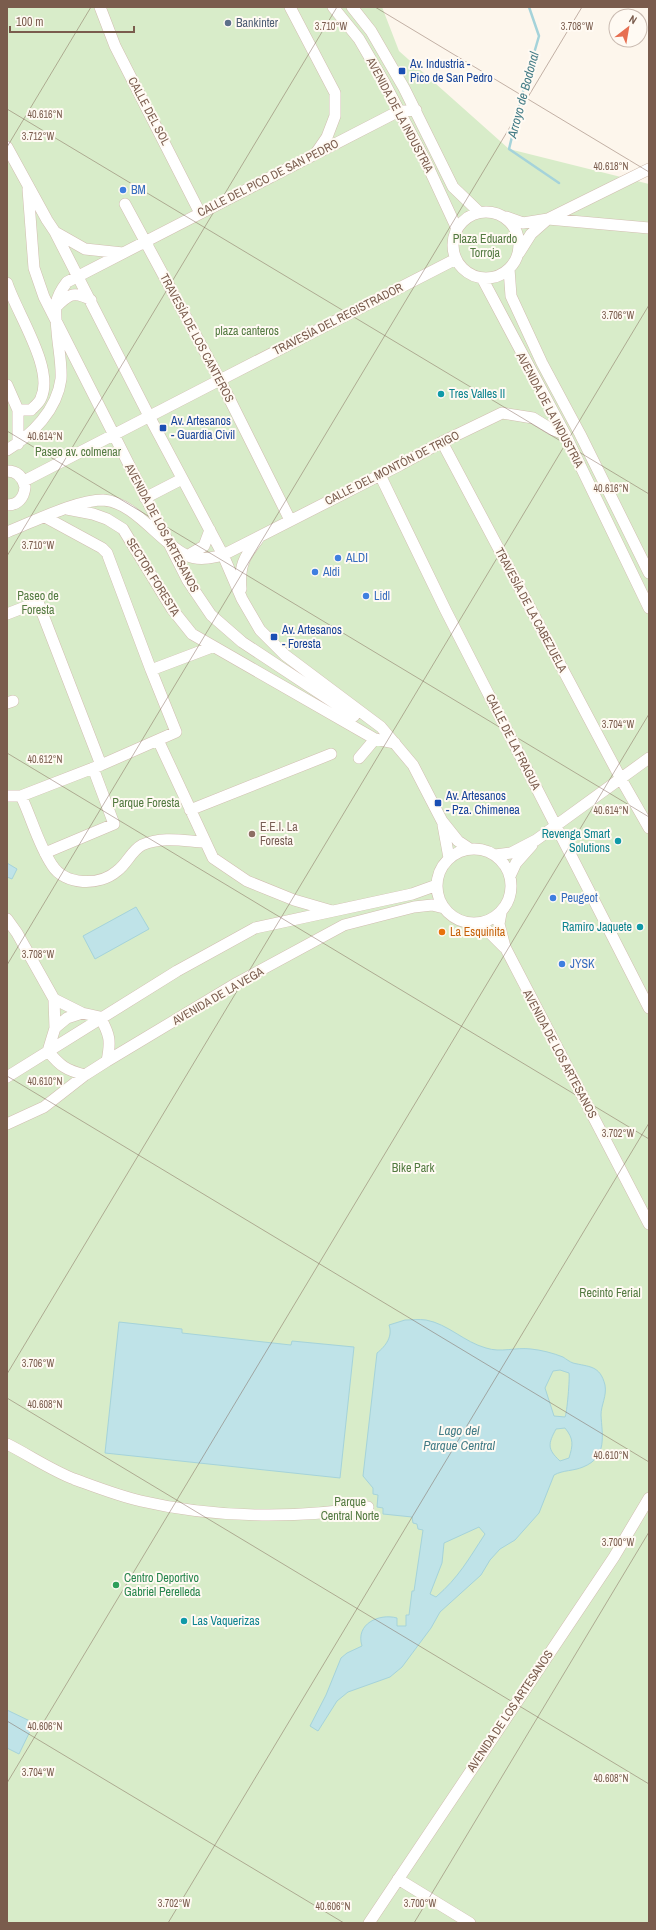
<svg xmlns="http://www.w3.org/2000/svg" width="656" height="1930" viewBox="0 0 656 1930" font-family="'Archivo Narrow',sans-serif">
  <rect width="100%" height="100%" fill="#fdf6ec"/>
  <!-- green -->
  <path fill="#d8ecc9" d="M7 7H382L399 51 509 149 649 184V1923H7Z"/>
  <!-- water -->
  <path fill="#bfe3e8" stroke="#a5d3da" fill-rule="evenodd" d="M7 863 17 869 12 879 7 877Z
    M136 907 149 929 95 959 83 936Z
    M405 1320C411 1320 419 1319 426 1320 448 1324 464 1342 486 1348 501 1353 515 1347 531 1349 541 1350 553 1353 563 1357 566 1359 570 1362 573 1363 589 1367 600 1365 605 1385 607 1396 601 1405 601 1415 602 1435 608 1457 583 1467 574 1471 563 1470 554 1475L539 1513 515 1540 500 1549 490 1560 481 1575 440 1612 431 1628 402 1667 390 1677 348 1692 337 1701 318 1731 310 1726 326 1695 341 1658 347 1653 362 1646C355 1624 379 1613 397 1618V1626H406V1615H409L412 1591H414L423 1530 418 1529 417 1524 413 1523 412 1517 383 1514V1508L377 1507 378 1495 373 1494V1488L363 1476 377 1353C386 1346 393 1336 389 1325ZM560 1370 569 1373C570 1377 567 1414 565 1417L554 1416 545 1388 553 1371ZM565 1428C574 1439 573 1445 569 1458L560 1461C547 1449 548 1444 556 1429ZM479 1527 485 1534C468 1560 459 1577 436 1597L430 1594 442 1563 444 1543Z
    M119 1322 182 1329V1333L291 1345 292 1341 354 1347 340 1478 105 1453Z
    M7 1710 34 1723 19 1754 7 1748Z"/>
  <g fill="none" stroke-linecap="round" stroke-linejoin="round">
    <!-- stream -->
    <path stroke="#a5d3da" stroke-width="2.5" d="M529 7 539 36 524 88 509 149 559 183"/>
    <defs>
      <path id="minor" d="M100 7 115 46 200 213
        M290 7 335 93V116L327 137 316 153
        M333 7 359 39 384 82 425 160 457 229
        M352 7 371 31 404 88 453 187 479 212
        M7 147 47 220 55 232 149 416 223 555 242 599 260 630 285 655 381 727 413 765 442 821 458 841 470 849
        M28 189 34 268 44 297 188 581 211 615 242 642 354 716
        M125 204 220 380 290 520
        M453 245a33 33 0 1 1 66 0a33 33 0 1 1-66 0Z
        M506 217 523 223 548 219 649 228
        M55 232 85 249 123 253
        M519 253 531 234 548 219 649 169
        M509 269 511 296 542 363 580 434 649 573
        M482 278 565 434 649 608
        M7 283C16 312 55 369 41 398 40 402 35 406 31 410H18
        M55 308C68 295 73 290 91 300
        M220 380 456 259
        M7 385 18 410V444
        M442 442 621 779 649 828
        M7 450C32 435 57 410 61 379 62 364 58 346 57 331 55 309 53 300 67 282L399 111 416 110
        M7 471C18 471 23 478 25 487 24 498 18 505 7 505
        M380 475 446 611 649 1008
        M24 481 214 383
        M145 498 182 479
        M67 509 93 514 107 519 123 529 172 609 192 634 375 739 395 743
        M45 517 102 548 107 553 151 670 212 647
        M7 532C33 522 76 500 103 500 135 502 159 542 186 555 198 561 211 558 223 555L400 465 442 442 502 413 533 418 551 429 565 434
        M187 556 204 546 210 530
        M241 589C239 566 244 557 258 539
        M7 614 38 602 101 765
        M7 703 13 701
        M158 740 213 858 247 881 294 900 332 911
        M359 758 375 739
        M7 796H21L101 765 176 732 151 670
        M21 796C32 819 38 844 52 865 65 886 100 886 117 871 127 864 131 851 142 845 163 836 184 841 205 842
        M190 810 331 754
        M443 825 449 858
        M437 886a37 37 0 1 1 74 0a37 37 0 1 1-74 0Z
        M45 853 114 824 93 768
        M495 855 511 853 536 840 649 758
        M510 876 516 863 532 845
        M501 913 499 924 505 947 649 1224
        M7 919 17 933 54 999 55 1028
        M480 923 504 947
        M54 999 82 1013
        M85 1075C66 1070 60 1066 48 1051L55 1028 67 1018 82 1013 100 1017C110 1035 111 1041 107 1061
        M7 1077 177 971 255 928 412 894 437 885
        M7 1124 44 1107 85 1075 107 1061 237 983 344 925 414 907 432 905 444 908
        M7 1444C29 1455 51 1470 74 1479 96 1487 119 1496 141 1501 213 1518 296 1519 368 1507
        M398 1879 470 1923
        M369 1923 614 1557 649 1498"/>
    </defs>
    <!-- minor casing -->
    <use href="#minor" stroke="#d1beb0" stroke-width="12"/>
    <!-- minor -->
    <use href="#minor" stroke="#fff" stroke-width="11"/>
  </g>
  <!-- ticks -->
  <path fill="none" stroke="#7a5c4d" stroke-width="1" stroke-opacity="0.45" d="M375 7 649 172M7 109 649 494M7 147 91 7M7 431 649 817M7 556 337 7M7 753 649 1139M7 965 582 7M7 1076 649 1462M7 1374 649 305M7 1398 649 1784M7 1721 344 1923M7 1783 649 714M168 1923 649 1123M414 1923 649 1532"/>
  <!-- markers -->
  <circle fill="#5c6f8a" stroke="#fffaf3" stroke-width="1.5" cx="228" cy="23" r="4"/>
  <g fill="#1a4fb4" stroke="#fffaf3" stroke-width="1.5">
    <rect x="398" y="67" width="8" height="8" rx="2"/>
    <rect x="159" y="424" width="8" height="8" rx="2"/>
    <rect x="270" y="633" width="8" height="8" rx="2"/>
    <rect x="434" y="799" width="8" height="8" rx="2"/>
  </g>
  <g fill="#3f7fe0" stroke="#fffaf3" stroke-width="1.5">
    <circle cx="123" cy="190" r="4"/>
    <circle cx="338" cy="558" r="4"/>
    <circle cx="315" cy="572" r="4"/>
    <circle cx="366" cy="596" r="4"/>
    <circle cx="553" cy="898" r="4"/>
    <circle cx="562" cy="964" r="4"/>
  </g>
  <g fill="#0f9aa8" stroke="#fffaf3" stroke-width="1.5">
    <circle cx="441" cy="394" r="4"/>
    <circle cx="618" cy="841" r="4"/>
    <circle cx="640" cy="927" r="4"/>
    <circle cx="184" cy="1621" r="4"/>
  </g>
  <circle fill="#8d6e63" stroke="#fffaf3" stroke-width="1.5" cx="252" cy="834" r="4"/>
  <circle fill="#e8710a" stroke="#fffaf3" stroke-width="1.5" cx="442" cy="932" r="4"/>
  <circle fill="#2e9e5b" stroke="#fffaf3" stroke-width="1.5" cx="116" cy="1585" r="4"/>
  <g text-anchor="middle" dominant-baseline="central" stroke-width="4" stroke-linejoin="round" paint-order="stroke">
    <!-- service labels -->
    <g font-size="12" fill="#4e5e75" stroke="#fffaf3" text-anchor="start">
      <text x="236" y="23">Bankinter</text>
    </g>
    <!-- transit labels -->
    <g font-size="12" fill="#164399" stroke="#fffaf3" text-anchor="start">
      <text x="410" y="64">Av. Industria -<tspan x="410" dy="14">Pico de San Pedro</tspan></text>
      <text x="171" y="421">Av. Artesanos<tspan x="171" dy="14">- Guardia Civil</tspan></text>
      <text x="282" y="630">Av. Artesanos<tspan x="282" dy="14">- Foresta</tspan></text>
      <text x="446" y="796">Av. Artesanos<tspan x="446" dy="14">- Pza. Chimenea</tspan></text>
    </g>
    <!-- street labels -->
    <g font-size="12" fill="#7a5c4d" stroke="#fffaf3">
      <text transform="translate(149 111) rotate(62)">CALLE DEL SOL</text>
      <text transform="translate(400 115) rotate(62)">AVENIDA DE LA INDUSTRIA</text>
      <text transform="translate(268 178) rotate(-27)">CALLE DEL PICO DE SAN PEDRO</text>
      <text transform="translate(338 319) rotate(-27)">TRAVESÍA DEL REGISTRADOR</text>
      <text transform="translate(197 338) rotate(62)">TRAVESÍA DE LOS CANTEROS</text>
      <text transform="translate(550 410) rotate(62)">AVENIDA DE LA INDUSTRIA</text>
      <text transform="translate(392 468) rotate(-27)">CALLE DEL MONTÓN DE TRIGO</text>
      <text transform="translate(162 528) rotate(62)">AVENIDA DE LOS ARTESANOS</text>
      <text transform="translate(153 577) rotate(58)">SECTOR FORESTA</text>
      <text transform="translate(531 610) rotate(62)">TRAVESÍA DE LA CABEZUELA</text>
      <text transform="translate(513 742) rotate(63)">CALLE DE LA FRAGUA</text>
      <text transform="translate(218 996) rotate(-30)">AVENIDA DE LA VEGA</text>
      <text transform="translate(560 1054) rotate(62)">AVENIDA DE LOS ARTESANOS</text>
      <text transform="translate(510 1711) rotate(-56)">AVENIDA DE LOS ARTESANOS</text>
    </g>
    <!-- shop labels -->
    <g font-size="12" fill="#366cbe" stroke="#fffaf3" text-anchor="start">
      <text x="131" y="190">BM</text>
      <text x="346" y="558">ALDI</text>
      <text x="323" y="572">Aldi</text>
      <text x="374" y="596">Lidl</text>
      <text x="561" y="898">Peugeot</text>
      <text x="570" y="964">JYSK</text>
    </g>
    <!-- park labels -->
    <g font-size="12" fill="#537a41" stroke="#fffaf3">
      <text x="485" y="239">Plaza Eduardo<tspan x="485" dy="14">Torroja</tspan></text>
      <text x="247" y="331">plaza canteros</text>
      <text x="78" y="452">Paseo av. colmenar</text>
      <text x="38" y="596">Paseo de<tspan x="38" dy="14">Foresta</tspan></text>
      <text x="146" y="803">Parque Foresta</text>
      <text x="413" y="1168">Bike Park</text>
      <text x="610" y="1293">Recinto Ferial</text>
      <text x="350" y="1502">Parque<tspan x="350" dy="14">Central Norte</tspan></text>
    </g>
    <!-- culture labels -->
    <g font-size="12" fill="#0d838f" stroke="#fffaf3" text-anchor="start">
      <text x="449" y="394">Tres Valles II</text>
      <text x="610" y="834" text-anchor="end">Revenga Smart<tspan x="610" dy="14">Solutions</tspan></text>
      <text x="632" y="927" text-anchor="end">Ramiro Jaquete</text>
      <text x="192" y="1621">Las Vaquerizas</text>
    </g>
    <!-- education labels -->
    <g font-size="12" fill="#785e54" stroke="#fffaf3" text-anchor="start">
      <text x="260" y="827">E.E.I. La<tspan x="260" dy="14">Foresta</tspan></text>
    </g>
    <!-- food labels -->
    <g font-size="12" fill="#c56008" stroke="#fffaf3" text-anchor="start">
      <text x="450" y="932">La Esquinita</text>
    </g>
    <!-- leisure labels -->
    <g font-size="12" fill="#27864d" stroke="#fffaf3" text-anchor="start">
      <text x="124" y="1578">Centro Deportivo<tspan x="124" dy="14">Gabriel Perelleda</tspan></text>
    </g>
    <!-- water labels -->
    <g font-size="13" font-style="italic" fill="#437c86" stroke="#fffaf3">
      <text transform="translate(523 95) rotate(-75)">Arroyo de Bodonal</text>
      <text x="459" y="1430">Lago del<tspan x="459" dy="15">Parque Central</tspan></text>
    </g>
  </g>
  <g font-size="10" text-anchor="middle" fill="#7a5c4d" stroke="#fffaf3" stroke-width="4" stroke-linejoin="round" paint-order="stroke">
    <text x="331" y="30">3.710°W</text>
    <text x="577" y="30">3.708°W</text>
    <text x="45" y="118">40.616°N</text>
    <text x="38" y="140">3.712°W</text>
    <text x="611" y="170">40.618°N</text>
    <text x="618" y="319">3.706°W</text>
    <text x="45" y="440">40.614°N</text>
    <text x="611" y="492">40.616°N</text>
    <text x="38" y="549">3.710°W</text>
    <text x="618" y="728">3.704°W</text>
    <text x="45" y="763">40.612°N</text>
    <text x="611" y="814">40.614°N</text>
    <text x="38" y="958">3.708°W</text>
    <text x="45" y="1085">40.610°N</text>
    <text x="618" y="1137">3.702°W</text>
    <text x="38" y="1367">3.706°W</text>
    <text x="45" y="1408">40.608°N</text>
    <text x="611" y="1459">40.610°N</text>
    <text x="618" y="1546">3.700°W</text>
    <text x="45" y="1730">40.606°N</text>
    <text x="38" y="1776">3.704°W</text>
    <text x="611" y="1782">40.608°N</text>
    <text x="174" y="1907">3.702°W</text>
    <text x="420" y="1907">3.700°W</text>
    <text x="333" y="1910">40.606°N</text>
  </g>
  <!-- border -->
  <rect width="656" height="1930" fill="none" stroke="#7a5c4d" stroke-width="16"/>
  <!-- north arrow -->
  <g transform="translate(628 28) rotate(31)"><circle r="19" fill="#fffaf3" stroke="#cabbb1"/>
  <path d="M0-3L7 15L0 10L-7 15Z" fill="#e76f51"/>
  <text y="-6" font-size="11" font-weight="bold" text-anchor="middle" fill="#7a5c4d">N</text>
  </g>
  <!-- scale -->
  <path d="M10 26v6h124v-6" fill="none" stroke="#7a5c4d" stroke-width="2"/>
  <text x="16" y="26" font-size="12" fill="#7a5c4d" stroke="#fffaf3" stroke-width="3" paint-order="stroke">100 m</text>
</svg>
